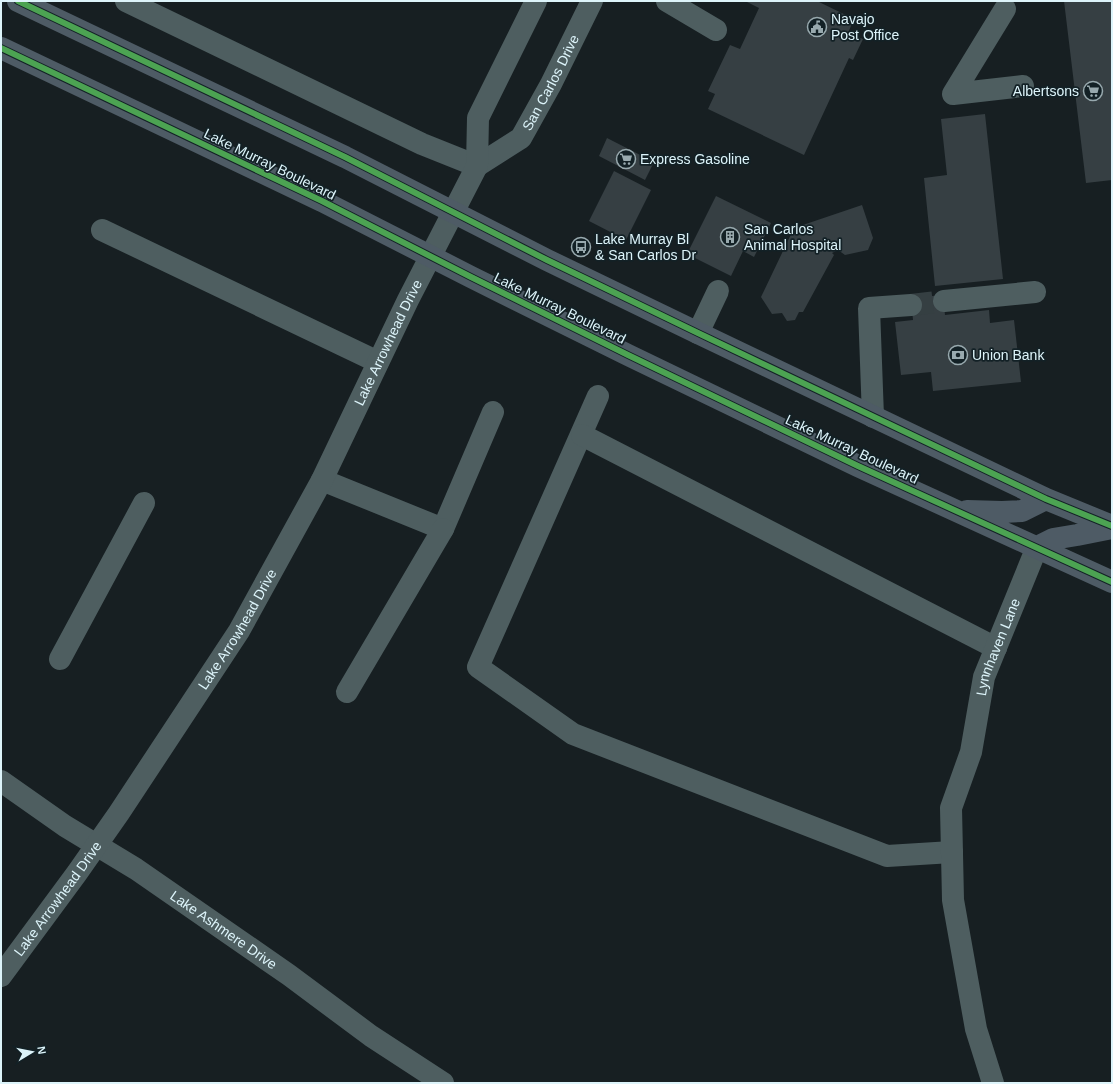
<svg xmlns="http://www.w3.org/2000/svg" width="1113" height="1084" viewBox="0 0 1113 1084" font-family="Arial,sans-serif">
  <rect width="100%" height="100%" fill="#171f22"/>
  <!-- building -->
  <path fill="#363f43" d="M745 1H817L854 19 848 33 863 39 853 60 849 58 804 155 708 109 715 94 708 91 730 45 740 49 759 8Z
    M1064 1H1112V180L1086 183Z
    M985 114 1003 279 935 286 924 178 947 175 941 119Z
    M607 138 654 162 645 180 599 156Z
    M614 171 651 190 626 240 589 221Z
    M716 196 771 223 754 257 743 251 731 276 687 254Z
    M862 205 873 238 868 250 845 255 838 250 832 253 834 255 803 312H799L795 320 787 321 782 313 772 314 761 297 794 228Z
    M943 295 945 315 989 310 990 323 1014 320 1021 382 933 391 931 372 901 375 895 322 913 320 911 298Z"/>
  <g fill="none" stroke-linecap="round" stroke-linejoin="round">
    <!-- minor-tunnel -->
    <path stroke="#353f42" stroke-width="22" stroke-dasharray="22 11" stroke-linecap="butt" d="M911 305 944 301"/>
    <!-- minor -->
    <g stroke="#4e5e60" stroke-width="22">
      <path d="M126 1 422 144 477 166"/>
      <path d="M667 1 716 30"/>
      <path d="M1005 9 953 94 1023 86"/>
      <path id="s1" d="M477 166 521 138 551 84 592 1"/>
      <path d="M102 230 378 362"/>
      <path d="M944 301 1035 292"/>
      <path d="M698 333 718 291"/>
      <path d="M598 396 478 667 573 734 887 856 952 852"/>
      <path d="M873 417 869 308 911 305"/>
      <path d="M582 435 996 648"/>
      <path d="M322 480 443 529 493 412"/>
      <path d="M60 659 144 503"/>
      <path d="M347 692 443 529"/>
      <path id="s2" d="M1 781 65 826 136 869 289 975 371 1036 443 1083"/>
      <path id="s3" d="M1 976 77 873 119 813 239 631 322 480 408 300 477 166 478 118 536 1"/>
      <path id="s4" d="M993 1083 976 1029 953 900 951 808 971 752 984 677 1037 547"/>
    </g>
    <!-- major -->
    <path stroke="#4e5b65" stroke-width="22" d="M18 1 345 157 547 260 698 333 1046 499 1112 526
      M1 48 322 201 471 277 628 355 858 466 1112 582
      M967 511 1002 512 1022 511 1046 499
      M1037 547 1053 539 1077 535 1112 528"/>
    <defs>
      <path id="cycleway" d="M18 1 345 157 547 260 698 333 1046 499 1112 526
        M1 48 322 201 471 277 628 355 858 466 1112 582"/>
    </defs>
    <!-- cycleway casing -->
    <use href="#cycleway" stroke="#132126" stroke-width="8"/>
    <!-- cycleway -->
    <use href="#cycleway" stroke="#4ca352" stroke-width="6"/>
  </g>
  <!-- icons -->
  <defs>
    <symbol id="civic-ring" viewBox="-11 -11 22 22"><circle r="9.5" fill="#132126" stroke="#98a9ae" stroke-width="1.5"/><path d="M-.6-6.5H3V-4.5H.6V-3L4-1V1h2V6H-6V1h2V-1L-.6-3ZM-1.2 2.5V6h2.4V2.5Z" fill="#98a9ae"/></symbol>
    <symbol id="supermarket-ring" viewBox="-11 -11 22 22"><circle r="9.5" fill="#132126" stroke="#98a9ae" stroke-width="1.5"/><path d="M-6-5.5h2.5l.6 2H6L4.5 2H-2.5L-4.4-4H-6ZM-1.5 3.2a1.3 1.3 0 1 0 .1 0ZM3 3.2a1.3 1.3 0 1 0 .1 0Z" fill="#98a9ae"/></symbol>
    <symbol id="building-ring" viewBox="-11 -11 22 22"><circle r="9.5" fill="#132126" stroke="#98a9ae" stroke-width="1.5"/><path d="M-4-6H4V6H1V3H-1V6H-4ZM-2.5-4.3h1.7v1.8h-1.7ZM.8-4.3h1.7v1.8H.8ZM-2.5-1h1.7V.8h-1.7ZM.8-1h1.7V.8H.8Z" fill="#98a9ae"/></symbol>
    <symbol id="bus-ring" viewBox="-11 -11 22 22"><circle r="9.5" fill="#132126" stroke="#98a9ae" stroke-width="1.5"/><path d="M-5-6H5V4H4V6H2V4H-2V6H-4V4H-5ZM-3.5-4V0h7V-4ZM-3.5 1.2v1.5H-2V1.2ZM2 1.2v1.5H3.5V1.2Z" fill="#98a9ae"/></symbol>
    <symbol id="bank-ring" viewBox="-11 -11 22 22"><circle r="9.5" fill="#132126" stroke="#98a9ae" stroke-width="1.5"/><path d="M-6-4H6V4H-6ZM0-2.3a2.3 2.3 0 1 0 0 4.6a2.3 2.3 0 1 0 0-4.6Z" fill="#98a9ae"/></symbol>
  </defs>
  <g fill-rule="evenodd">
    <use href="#civic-ring" x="806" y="16" width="22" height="22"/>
    <use href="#supermarket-ring" x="1082" y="80" width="22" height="22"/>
    <use href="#supermarket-ring" x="615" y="148" width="22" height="22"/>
    <use href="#building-ring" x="719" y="226" width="22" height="22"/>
    <use href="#bus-ring" x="570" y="236" width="22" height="22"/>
    <use href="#bank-ring" x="947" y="344" width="22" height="22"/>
  </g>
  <g text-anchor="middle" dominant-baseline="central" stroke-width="3.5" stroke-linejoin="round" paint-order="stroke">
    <!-- poi labels -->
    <g font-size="14" fill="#ddf4fa" stroke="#132126" text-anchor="start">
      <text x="831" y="19">Navajo<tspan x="831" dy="16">Post Office</tspan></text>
      <text x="1079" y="91" text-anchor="end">Albertsons</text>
      <text x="640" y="159">Express Gasoline</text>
      <text x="744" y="229">San Carlos<tspan x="744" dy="16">Animal Hospital</tspan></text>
      <text x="595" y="239">Lake Murray Bl<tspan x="595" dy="16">&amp; San Carlos Dr</tspan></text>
      <text x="972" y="355">Union Bank</text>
    </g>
    <!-- street labels -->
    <g font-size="14" fill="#ddf4fa" stroke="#132126">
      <text stroke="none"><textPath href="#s1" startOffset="115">San Carlos Drive</textPath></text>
      <text transform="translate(270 164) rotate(26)">Lake Murray Boulevard</text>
      <text transform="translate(560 308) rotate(26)">Lake Murray Boulevard</text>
      <text stroke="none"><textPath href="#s3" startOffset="744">Lake Arrowhead Drive</textPath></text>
      <text transform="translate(852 449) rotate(25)">Lake Murray Boulevard</text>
      <text stroke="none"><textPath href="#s3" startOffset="420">Lake Arrowhead Drive</textPath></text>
      <text stroke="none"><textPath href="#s4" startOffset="448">Lynnhaven Lane</textPath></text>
      <text stroke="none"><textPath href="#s3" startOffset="96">Lake Arrowhead Drive</textPath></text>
      <text stroke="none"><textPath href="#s2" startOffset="268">Lake Ashmere Drive</textPath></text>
    </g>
  </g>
  <!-- border -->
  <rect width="1113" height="1084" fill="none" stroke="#ddf4fa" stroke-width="4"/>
  <!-- north arrow -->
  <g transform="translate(32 1052) rotate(80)" stroke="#132126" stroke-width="3" paint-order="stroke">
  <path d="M0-3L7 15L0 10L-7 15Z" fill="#ddf4fa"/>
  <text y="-6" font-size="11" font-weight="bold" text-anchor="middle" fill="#ddf4fa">N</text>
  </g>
</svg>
